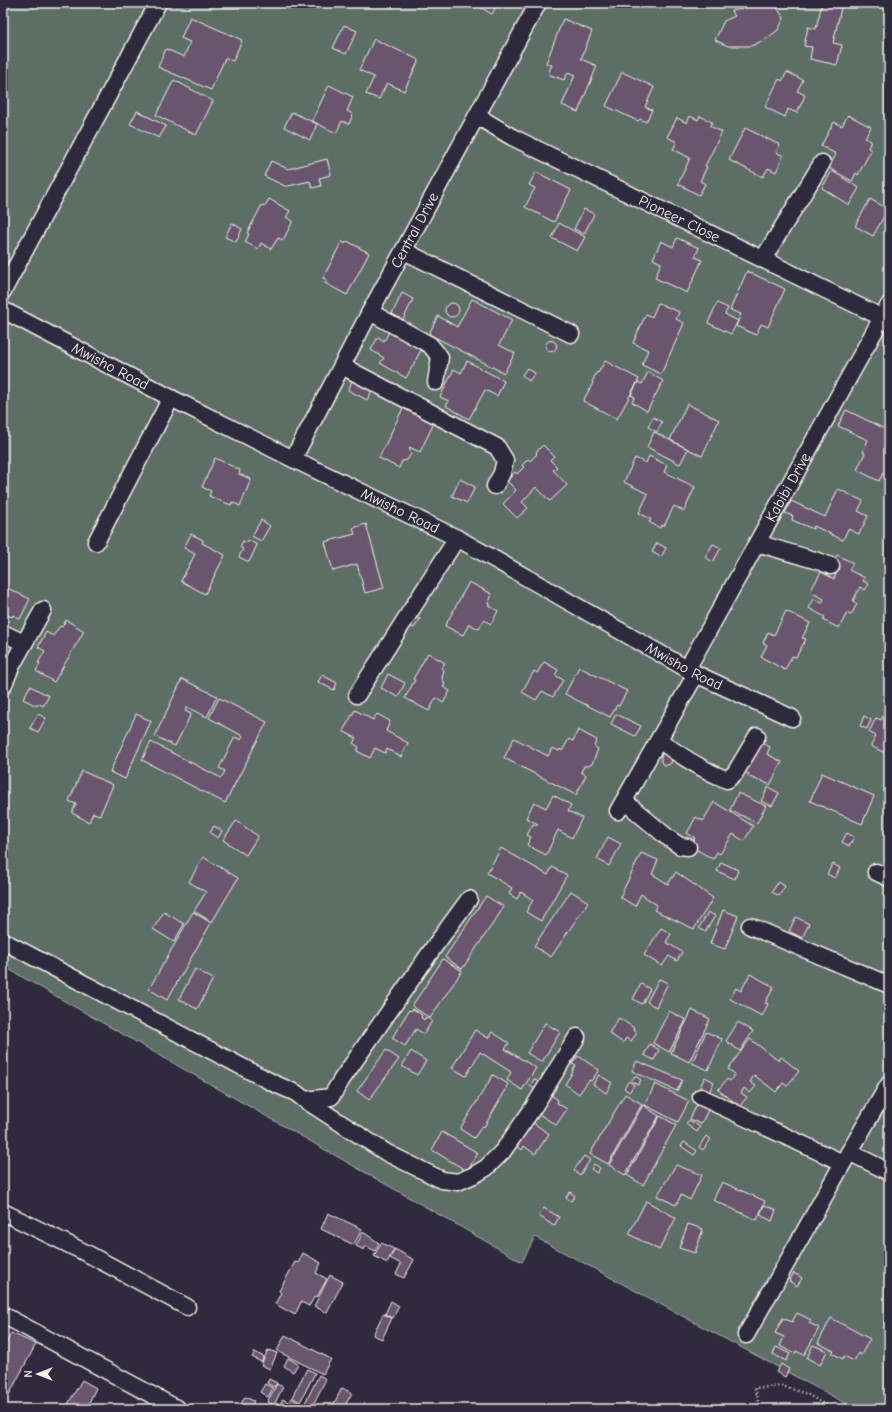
<svg xmlns="http://www.w3.org/2000/svg" width="892" height="1412" viewBox="0 0 892 1412" font-family="'Comic Neue',sans-serif">
  <rect width="100%" height="100%" fill="#2f2a3d"/>
  <filter id="ink" filterUnits="userSpaceOnUse"><feTurbulence type="fractalNoise" baseFrequency=".025" numOctaves="2"/><feDisplacementMap in="SourceGraphic" scale="8" xChannelSelector="R" yChannelSelector="G"/><feConvolveMatrix kernelMatrix="1 2 1 2 8 2 1 2 1" color-interpolation-filters="sRGB"/></filter>
  <g filter="url(#ink)">
    <!-- green -->
    <path fill="#5c6e66" stroke="#a8b0a7" d="M3 3H889V1409H856L535 1237 522 1262 3 966Z"/>
    <!-- building -->
    <path fill="#69566e" stroke="#f4f1e8" d="M473 3H498L492 14Z
      M742 3H763L775 5 784 18 778 30 766 39 751 46H728L715 40 724 21 735 16 731 11 742 9 740 4Z
      M822 3 841 8 833 43 842 45 837 65 810 59 812 47 804 46 808 27 816 29Z
      M190 17 242 40 233 61 225 58 211 90 158 67 166 49 184 57 190 42 181 38Z
      M563 19 592 31 581 59 597 66 578 112 562 105 575 75 568 72 564 80 548 74 552 65 546 63Z
      M344 25 357 31 346 54 333 48Z
      M374 39 419 60 404 91 387 83 379 99 366 94 374 77 359 70Z
      M622 72 654 87 645 107 652 110 646 122 640 119 638 121 606 106Z
      M787 72 803 80 797 91 805 95 797 113 788 109 785 117 765 107 779 79 782 81Z
      M174 80 213 101 196 135 156 115Z
      M329 85 353 97 347 111 353 114 349 124 342 121 336 133 312 121Z
      M137 111 166 126 159 138 130 124Z
      M292 112 317 124 310 140 284 127Z
      M848 115 871 127 865 138 871 141 868 148 871 150 858 175 856 173 852 181 829 168 836 154 821 146 834 122 842 126Z
      M690 116 698 120 700 116 712 122 710 126 722 132 705 166 707 167 700 181 705 184 699 195 678 184 690 158 673 149 677 142 667 137 677 118 687 123Z
      M745 128 780 145 776 152 783 156 776 172 768 168 763 177 729 160Z
      M327 159 331 175 319 178 321 186 312 188 310 181 288 186 287 187 264 176 271 161 288 169Z
      M832 171 859 188 849 205 822 188Z
      M536 172 571 190 554 222 525 207 535 188 529 185Z
      M269 199 290 211 286 217 293 221 283 240 278 238 271 249 261 243 258 249 245 242 249 234 247 233 262 205 265 206Z
      M870 199 888 209 873 236 855 226Z
      M584 209 594 214 584 234 574 229Z
      M232 223 242 229 236 242 225 237Z
      M559 223 585 237 577 251 552 238Z
      M677 238 699 248 695 257 702 260 687 293 655 278 661 263 653 259 661 241 673 247Z
      M342 241 345 244 347 241 369 253 347 295 325 283 327 280 323 278Z
      M747 271 785 289 768 327 761 324 756 335 736 326 741 314 730 310Z
      M402 293 413 299 403 320 392 314Z
      M472 299 512 320 499 345 515 353 504 373 429 334 438 316 457 327Z
      M445 310a7 7 0 1 1 14 0a7 7 0 1 1-14 0Z
      M658 303 679 312 676 319 684 323 661 374 642 365 648 350 633 343 646 314 652 317Z
      M717 303 728 308 725 314 738 321 731 334 708 323Z
      M390 330 422 348 406 378 380 363 384 358 371 350 378 337 384 341Z
      M545.5 346a5.5 5.5 0 1 1 11 0a5.5 5.5 0 1 1-11 0Z
      M467 361 504 381 497 396 485 390 469 419 446 406 449 401 440 397 454 369 461 373Z
      M605 361 639 379 617 419 583 401 593 383 592 382 597 372 598 373Z
      M527 368 535 373 529 381 522 375Z
      M648 372 663 381 647 411 632 402 635 397 631 395 638 382 642 384Z
      M353 379 373 389 367 400 348 390Z
      M687 404 719 420 702 456 670 440Z
      M403 408 434 423 420 452 409 447 411 454 407 460 402 461 399 468 379 458Z
      M846 410 889 431V476L883 473 879 481 857 470 865 453 863 452 868 440 838 426Z
      M653 417 662 422 657 432 648 427Z
      M654 432 688 449 680 464 647 447Z
      M543 445 554 456 550 460 557 467 553 470 567 485 550 501 536 487 522 502 528 508 517 518 503 504 516 490 507 481 515 472 517 474 524 467 522 465 528 459 530 461 537 454 536 452Z
      M649 456 667 465 664 472 695 487 684 511 674 506 664 526 662 525 660 528 649 522 651 519 639 513 648 494 624 482 635 458 646 463Z
      M215 458 240 470 239 474 251 479 240 506 232 502 231 505 209 496 211 491 202 487Z
      M460 479 475 487 467 503 452 496Z
      M838 489 863 501 858 511 868 516 859 534 848 529 843 540 814 526 813 529 792 520 793 516 785 513 791 501 825 517Z
      M261 520 270 526 261 541 252 536Z
      M366 524 384 588 365 593 357 564 333 571 325 542 355 534 353 528Z
      M191 534 203 540 202 543 225 555 205 594 181 581 195 554 184 548Z
      M248 540 257 545 249 562 239 557 243 549 240 547 243 541 247 543Z
      M657 543 666 548 661 557 652 552Z
      M713 544 721 548 713 562 705 557Z
      M837 555 853 563 849 570 865 578 863 581 869 584 865 590 860 587 853 601 857 604 851 615 847 613 839 628 823 620 825 617 809 608 814 599 822 603 824 599 810 592 821 572 834 579 837 572 830 568Z
      M469 582 490 593 491 598 488 602 489 606 498 611 491 624 484 620 479 629 469 624 463 635 445 626Z
      M3 586 30 599 20 619 13 615 12 617 3 613Z
      M786 611 810 623 802 638 806 639 796 657 792 656 785 670 761 657 767 645 763 643 768 632 774 635Z
      M414 616 420 619 414 628 408 625Z
      M66 620 84 631 54 682 36 671 40 663H38L45 651 38 647 46 632 53 636 60 626 62 627Z
      M428 653 445 663 441 668 444 670 442 678 445 684 443 687 450 691 443 703 436 698 429 711 405 698 415 680 413 679Z
      M544 662 558 670 555 675 563 680 553 697 542 691 536 700 522 692 534 671 537 673Z
      M579 667 627 691 619 706 617 705 610 717 565 694Z
      M388 674 405 683 398 697 381 688Z
      M322 675 337 683 334 690 318 682Z
      M182 679 217 696 207 717 187 707 185 711 191 714 175 746 155 736Z
      M30 686 49 696 43 706 38 703 37 706 23 699Z
      M219 698 267 722 225 803 142 760 151 742 221 778 225 771 219 768 235 737 241 740 243 736 209 718Z
      M355 710 373 720 377 714 390 721 386 731 408 743 401 757 387 749 385 753 375 748 370 758 357 751 359 747 353 743 356 738 343 731Z
      M38 714 46 718 38 732 30 728Z
      M136 714 151 721 125 779 110 772Z
      M616 714 641 726 635 736 611 724Z
      M864 716 871 720 867 729 860 726Z
      M883 716H889V755L871 746 876 736 869 732 876 718 881 720Z
      M578 730 597 740 594 746 598 749 592 764 588 766H584L581 772 586 775 576 795 504 758 514 738 548 756 552 748 559 751 560 749 562 751 569 739 573 741Z
      M754 739 770 747 767 754 782 762 770 785 760 780 759 781 748 776 749 774 732 766 743 743 751 746Z
      M664 753 672 759 671 763 668 765H664L661 762V755Z
      M82 771 113 785 100 815 93 813 89 822 72 813 76 804 69 801Z
      M822 773 874 796 862 824 810 801Z
      M768 787 779 793 772 806 761 801Z
      M738 793 766 806 757 823 730 810Z
      M553 795 571 805 568 811 582 818 572 838 558 830 546 855 527 845 531 837 527 835 533 824 537 826 538 824 526 818 534 802 546 808Z
      M714 802 753 826 744 841 733 834 720 854 717 852 713 859 690 846 695 838 687 833 696 817 703 821Z
      M236 821 258 836 246 855 223 840Z
      M214 826 222 831 218 838 210 833Z
      M847 833 854 837 849 846 842 842Z
      M608 837 621 844 609 866 597 859Z
      M501 848 548 875 552 867 567 875 541 921 526 912 533 900 521 892 517 899 509 894 512 888 487 873Z
      M641 853 658 860 652 874 668 884 676 872 713 898 694 929 654 910 657 905 641 894 635 906 620 897Z
      M203 857 238 878 212 922 194 911 206 892 189 882Z
      M721 862 738 870 735 879 717 871Z
      M833 864 840 868 835 878 827 874Z
      M778 882 785 886 779 896 772 892Z
      M571 891 588 902 551 957 534 946Z
      M486 896 504 907 462 969 445 957Z
      M723 910 738 916 725 949 710 944Z
      M164 912 184 924 174 942 153 929Z
      M193 912 211 923 167 1000 149 989Z
      M708 912 715 916 705 932 699 928Z
      M796 917 809 924 802 938 789 931Z
      M661 928 671 934 666 942 682 952 677 961 669 956 662 966 644 955Z
      M443 959 462 971 430 1018 412 1006Z
      M195 969 213 979 197 1009 179 999Z
      M750 974 774 987 765 1003 768 1004 762 1016 730 999 736 988 741 991Z
      M659 979 668 983 656 1007 647 1002Z
      M641 984 650 989 642 1004 633 999Z
      M413 1009 422 1015 421 1017 424 1020 426 1017 432 1021 424 1034 416 1029 405 1046 392 1038 409 1010 411 1011Z
      M692 1010 710 1019 689 1062 671 1053Z
      M669 1011 686 1020 669 1052 653 1043Z
      M619 1018 634 1028 633 1030 637 1033 631 1041 626 1038 623 1043 609 1033Z
      M738 1022 753 1031 740 1051 726 1041Z
      M545 1023 560 1032 542 1062 527 1053Z
      M475 1030 488 1038 492 1032 509 1043 505 1049 536 1068 522 1090 507 1080 511 1072 480 1052 466 1076 452 1068Z
      M706 1032 722 1039 708 1070 692 1063Z
      M750 1039 779 1061 781 1057 799 1071 787 1086 783 1083 776 1092 754 1075 750 1082 756 1086 750 1093 744 1088 741 1093 747 1097 740 1106 718 1090 727 1079 730 1081 735 1074 728 1069Z
      M650 1044 659 1050 654 1060 644 1055Z
      M386 1050 399 1059 369 1100 357 1091Z
      M411 1051 426 1061 417 1075 402 1066Z
      M578 1056 599 1070 591 1081 589 1080 579 1094 565 1084 573 1072 572 1071 576 1066 572 1064Z
      M637 1061 682 1080 677 1091 632 1071Z
      M493 1075 508 1084 506 1087 507 1088 484 1127 482 1126 474 1138 460 1129Z
      M599 1075 612 1083 606 1093 593 1084Z
      M635 1076 641 1080 638 1085 631 1081Z
      M705 1077 714 1082 707 1096 698 1091Z
      M534 1079 543 1085 538 1091 530 1086Z
      M629 1081 634 1085 629 1092 624 1088Z
      M655 1084 689 1101 678 1122 645 1105Z
      M625 1094 642 1104 608 1164 590 1154Z
      M551 1095 558 1100 557 1103 567 1109 556 1125 539 1114Z
      M700 1098 711 1104 701 1124 690 1119Z
      M643 1105 659 1116 625 1175 609 1165Z
      M660 1116 676 1125 643 1185 627 1175Z
      M689 1120 700 1127 697 1132 686 1124Z
      M532 1122 549 1134 535 1154 524 1146 522 1150 517 1146Z
      M442 1132 478 1153 467 1171 432 1150Z
      M706 1136 711 1139 703 1150 699 1147Z
      M684 1142 697 1151 694 1155 681 1146Z
      M584 1156 590 1160 580 1175 574 1170Z
      M594 1164 600 1168 597 1173 591 1169Z
      M676 1165 702 1175 690 1200 681 1195 676 1205 657 1196Z
      M722 1182 765 1201 757 1220 713 1200Z
      M570 1192 575 1196 571 1201 566 1197Z
      M646 1201 676 1218 659 1250 629 1234Z
      M764 1205 776 1210 772 1221 760 1215Z
      M544 1208 559 1217 554 1226 539 1216Z
      M328 1213 362 1229 354 1245 321 1229Z
      M688 1224 703 1229 695 1253 679 1248Z
      M363 1232 379 1243 375 1251 366 1246 364 1250 356 1246Z
      M381 1243 394 1249 387 1263 374 1256Z
      M395 1249 414 1260 404 1278 396 1274 401 1264 390 1258Z
      M303 1253 321 1263 316 1273 327 1279 317 1297 315 1296 309 1306 301 1302 295 1315 275 1304 281 1293 279 1291 295 1262 298 1263Z
      M794 1273 802 1278 797 1286 789 1281Z
      M330 1275 343 1282 327 1313 314 1306Z
      M391 1301 399 1306 393 1318 385 1314Z
      M797 1313 811 1320 809 1323 819 1328 804 1355 796 1351 795 1354 780 1346 784 1337 775 1333 783 1318 792 1322Z
      M383 1314 392 1318 382 1339 373 1335Z
      M831 1318 870 1339 861 1355 858 1353 854 1361 844 1356 843 1359 832 1353 834 1351 818 1343Z
      M11 1333 36 1344 3 1406V1350Z
      M285 1335 331 1359 323 1374 277 1351Z
      M813 1345 827 1351 820 1365 807 1358Z
      M776 1347 790 1354 786 1361 773 1354Z
      M268 1350 277 1353 270 1369 261 1365Z
      M255 1352 264 1357 261 1362 252 1357Z
      M288 1358 298 1364 293 1372 284 1366Z
      M781 1364 789 1369 785 1377 776 1372Z
      M307 1369 315 1373 300 1402 292 1397Z
      M319 1375 326 1379 311 1409 304 1405Z
      M269 1379 277 1383 274 1387 267 1383Z
      M82 1380 96 1388 86 1409H65Z
      M265 1384 273 1388 268 1397 260 1392Z
      M277 1384 283 1387 274 1405 267 1402Z
      M342 1388 352 1393 343 1409H331Z
      M245 1397 254 1401 250 1409H238Z
      M291 1398 299 1403 296 1409H285Z
      M283 1399 288 1402 284 1409H277Z"/>
    <g fill="none" stroke-linecap="round" stroke-linejoin="round">
      <defs>
        <g id="minor">
          <path id="s1" d="M477 116 512 137 883 318"/>
          <path d="M404 251 571 334"/>
          <path d="M763 259 822 163"/>
          <path d="M3 291 158 3"/>
          <path id="s2" d="M3 310 171 398 293 459 457 538 696 674 792 718"/>
          <path d="M370 312 430 345 440 357 436 382"/>
          <path d="M342 366 497 447 505 460 502 473 495 486"/>
          <path id="s3" d="M293 459 370 312 538 3"/>
          <path d="M96 542 171 398"/>
          <path d="M757 543 821 562 831 566"/>
          <path d="M3 633 24 643"/>
          <path id="s4" d="M687 669 889 305"/>
          <path d="M3 686 12 665 43 610"/>
          <path d="M357 695 457 538"/>
          <path d="M659 740C679 755 703 770 727 780L735 773 757 736"/>
          <path d="M624 801 667 837 680 846 688 847"/>
          <path d="M618 811 696 674"/>
          <path d="M876 872 889 878"/>
          <path d="M750 926 889 985"/>
          <path d="M3 941 273 1083 296 1093 305 1100 331 1097 342 1079 434 947 469 899"/>
          <path d="M701 1097 843 1163"/>
          <path d="M305 1100 387 1153 442 1180 458 1182 474 1175 486 1168 503 1151 533 1108 577 1037"/>
          <path d="M849 1152 889 1172"/>
          <path d="M3 1212 90 1255 187 1307"/>
          <path d="M3 1315 178 1409"/>
          <path d="M746 1335 843 1163 889 1084"/>
        </g>
      </defs>
      <!-- minor casing -->
      <use href="#minor" stroke="#f4f1e8" stroke-width="19"/>
      <!-- path -->
      <path stroke="#f4f1e8" stroke-width="2.5" stroke-dasharray="1 3" stroke-linecap="butt" d="M760 1409 755 1388 782 1386 807 1394 832 1409"/>
      <!-- minor -->
      <use href="#minor" stroke="#2f2a3d" stroke-width="16"/>
    </g>
  </g>
  <g text-anchor="middle" dominant-baseline="central" stroke-width="3" stroke-linejoin="round" paint-order="stroke">
    <!-- street labels -->
    <g font-size="15" fill="#f4f1e8" stroke="#2f2a3d">
      <text stroke="none"><textPath href="#s1" startOffset="227">Pioneer Close</textPath></text>
      <text stroke="none"><textPath href="#s3" startOffset="259">Central Drive</textPath></text>
      <text stroke="none"><textPath href="#s2" startOffset="121">Mwisho Road</textPath></text>
      <text stroke="none"><textPath href="#s4" startOffset="208">Kabibi Drive</textPath></text>
      <text stroke="none"><textPath href="#s2" startOffset="445">Mwisho Road</textPath></text>
      <text stroke="none"><textPath href="#s2" startOffset="769">Mwisho Road</textPath></text>
    </g>
  </g>
  <!-- margin -->
  <rect width="892" height="1412" fill="none" stroke="#2f2a3d" stroke-width="16"/>
  <rect x="8" y="8" width="876" height="1396" fill="none" stroke="#f4f1e8" stroke-width="1.5" filter="url(#ink)"/>
  <!-- north arrow -->
  <g transform="translate(38 1374) rotate(270)" stroke="#2f2a3d" stroke-width="3" paint-order="stroke">
  <path d="M0-3L7 15L0 10L-7 15Z" fill="#f4f1e8"/>
  <text y="-6" font-size="11" font-weight="bold" text-anchor="middle" fill="#f4f1e8">N</text>
  </g>
</svg>
